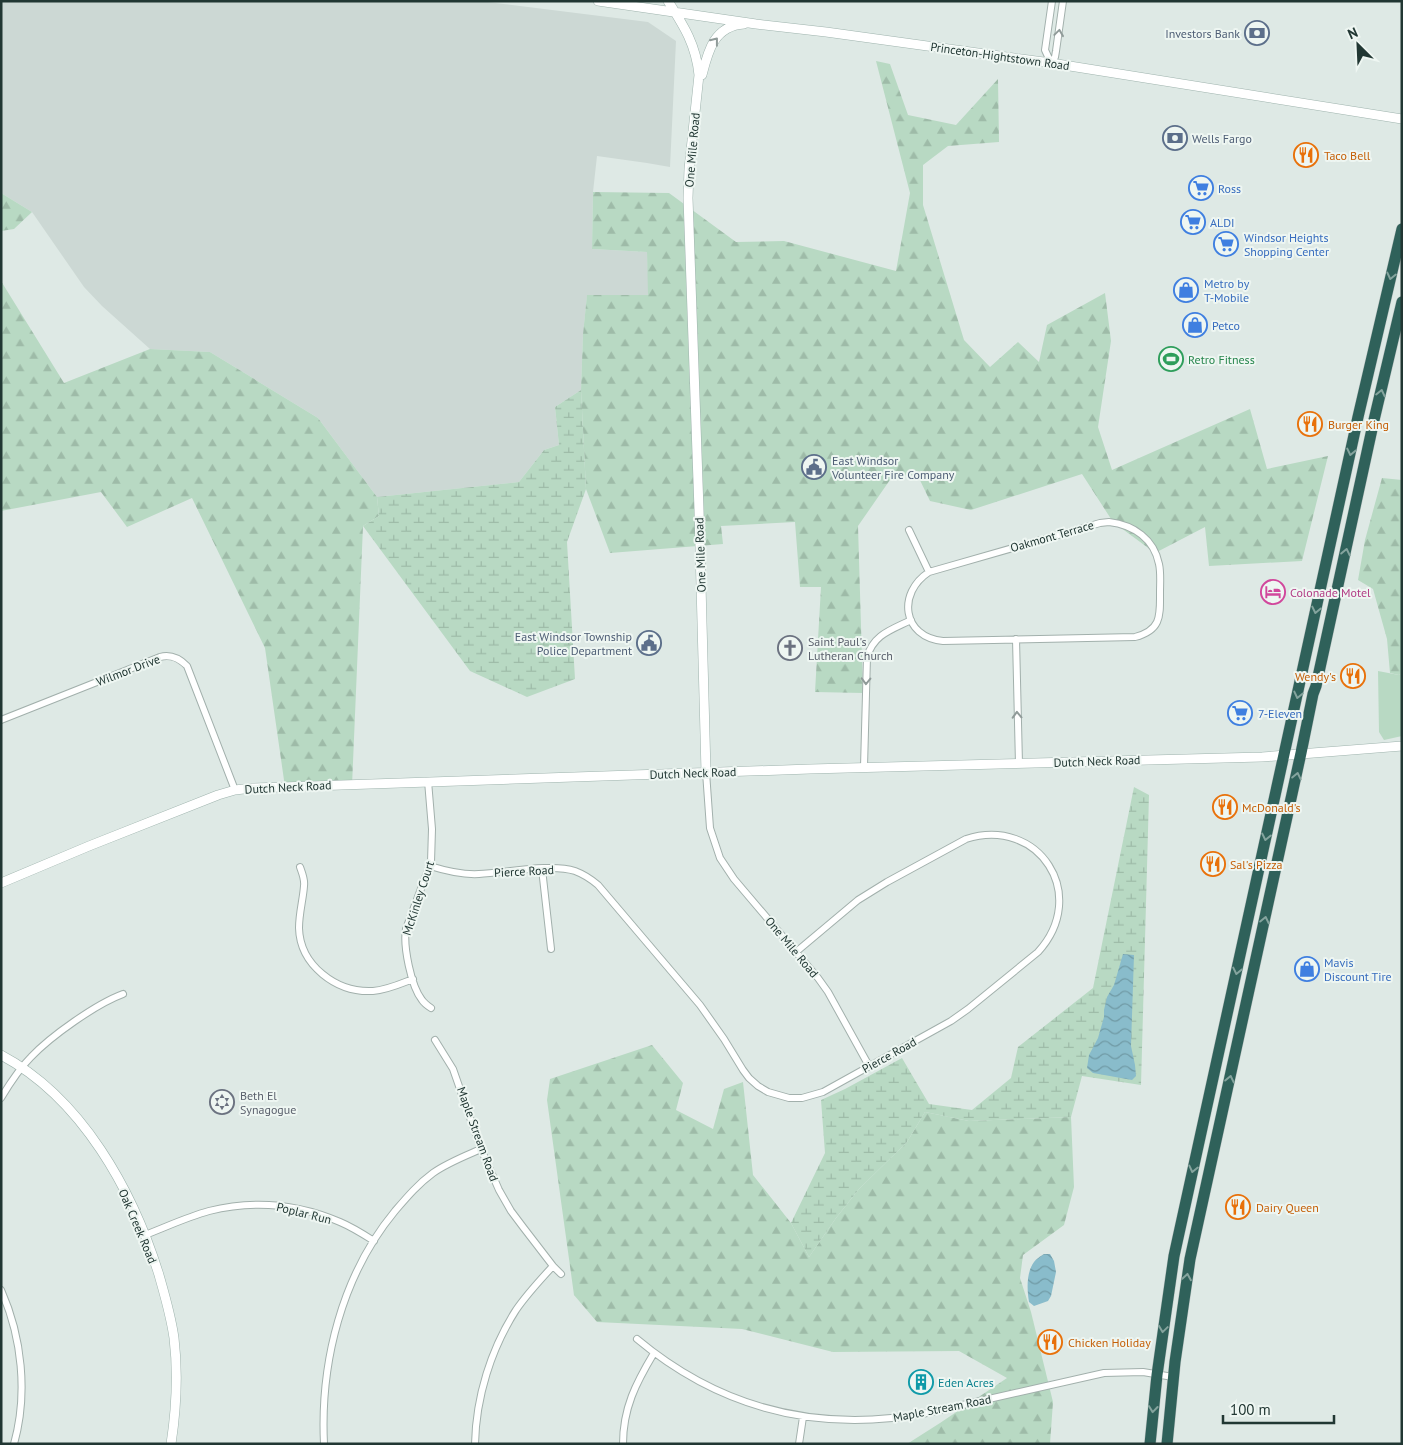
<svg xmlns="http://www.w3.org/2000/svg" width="1403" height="1445" viewBox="0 0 1403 1445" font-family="'PT Sans',sans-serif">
  <defs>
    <pattern id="forest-firs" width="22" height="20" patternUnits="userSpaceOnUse" patternTransform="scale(1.25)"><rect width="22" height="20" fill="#b8d9c3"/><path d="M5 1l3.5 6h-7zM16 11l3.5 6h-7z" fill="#9ebba8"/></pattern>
    <pattern id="wetland-marsh" width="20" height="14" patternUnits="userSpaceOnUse" patternTransform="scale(1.25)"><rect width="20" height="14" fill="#b8d9c3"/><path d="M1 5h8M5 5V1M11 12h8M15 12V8" fill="none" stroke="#9ebba8"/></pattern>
    <pattern id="water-waves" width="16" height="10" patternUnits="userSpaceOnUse" patternTransform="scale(1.25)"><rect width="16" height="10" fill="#89bccb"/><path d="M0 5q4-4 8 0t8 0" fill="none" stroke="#709aa5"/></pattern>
  </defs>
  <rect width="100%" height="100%" fill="#dee9e5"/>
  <!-- built -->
  <path fill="#ccd8d4" d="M1 1H479L648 22 676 41 670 167 647 163 597 156 593 192 592 249 647 252 649 295 587 296 583 334 581 390 555 407 559 445 544 450 519 482 377 497 318 418 210 352 150 349 102 306 84 287 32 212 1 193Z"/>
  <!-- grass -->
  <path fill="#b8d9c3" d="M1378 671 1399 675 1402 673V736L1384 740 1379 732Z"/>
  <!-- forest -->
  <path fill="url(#forest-firs)" d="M876 61 890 64 908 115 956 125 998 79 999 142 948 146 923 165V205L964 340 990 367 1018 342 1039 362 1047 325 1105 293 1111 341 1098 427 1112 470 1250 409 1267 469 1328 456 1302 561 1209 566 1205 527 1155 553 1113 522 1082 474 971 510 930 501 917 474 892 477 858 526 863 693 815 692 821 587H800L795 522 721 526 723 544 610 553 586 489 581 390 583 334 587 295H648L647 252 592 249 593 192 669 193 736 242 784 241 896 271 910 193Z
    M1 193 32 212 14 229 1 231Z
    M1 281 64 383 150 349 210 352 318 418 377 497 379 516 363 526 352 786 285 787 265 648 192 498 127 527 101 492 1 511Z
    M1382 478 1402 480V673L1399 675 1390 673 1387 639 1373 589 1358 580 1365 540Z
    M652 1045 683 1083 676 1110 713 1129 724 1089 743 1082 753 1175 791 1223 809 1257 836 1218 859 1189 907 1142 925 1112 969 1121 1071 1117 1074 1187 1064 1225 1023 1255 1020 1278 1031 1312 1053 1402 1050 1444H907L940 1423 1007 1378 959 1351 833 1352 742 1329 597 1322 574 1295 547 1100 550 1079Z"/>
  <!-- wetland -->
  <path fill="url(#wetland-marsh)" d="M581 390 586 489 567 542 575 679 527 697 470 671 363 526 379 516 377 497 519 482 544 450 559 445 555 407Z
    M1134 787 1149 795 1141 1085 1082 1076 1071 1117 969 1121 925 1112 907 1142 859 1189 836 1218 809 1257 791 1223 825 1153 821 1100 845 1089 902 1058 929 1104 972 1110 1011 1078 1018 1047 1093 988Z"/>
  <!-- water -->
  <path fill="url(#water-waves)" d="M1123 954 1134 955 1131 1046 1135 1065 1136 1076 1132 1080 1093 1073 1087 1068 1089 1055 1098 1038 1104 1017V1010L1107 997 1114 985Z
    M1044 1254H1050L1054 1261 1056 1272 1051 1296 1048 1301 1034 1306 1029 1302C1027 1290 1026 1273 1034 1262 1036 1259 1041 1256 1044 1254Z"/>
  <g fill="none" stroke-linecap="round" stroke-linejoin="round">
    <defs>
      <path id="street" d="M1051 63 1055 57 1056 51 1063 1
        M1051 63 1045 50 1052 1
        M1109 522C1134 525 1154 539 1159 564 1161 573 1160 583 1160 592 1160 615 1162 630 1135 637L943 641C902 637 897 593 929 572L1100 523Z
        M909 530 929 572
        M1016 639 1019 764
        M1 720 160 657C171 654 179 658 187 666L235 790
        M864 767 867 657C874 634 891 630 911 620
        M706 772 710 828 720 858 734 879 818 978 828 992 869 1066
        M428 781 432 829 431 862 406 929C403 946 411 986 422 1000 424 1003 428 1006 431 1008
        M430 866C446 871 462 875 479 874 505 873 551 863 575 871 583 874 591 879 598 885L700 1005 724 1039 743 1070 749 1078 758 1086 768 1092 789 1098H802L823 1092 951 1021 968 1009 1038 952C1090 895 1039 816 966 839L887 882 858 900 796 952
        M300 867C302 873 305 879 304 886 303 900 299 913 299 928 300 965 336 993 373 991 387 990 400 984 413 979
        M542 869 551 949
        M435 1040 453 1069 481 1149 499 1190 511 1211 523 1227 553 1266 561 1274
        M1 1098C10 1083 19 1069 31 1057 51 1036 96 1004 123 994
        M145 1235C166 1227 187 1217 209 1211 253 1200 298 1204 340 1222 352 1227 363 1234 374 1241
        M1 1290C22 1337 28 1394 14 1444
        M637 1339C722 1410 819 1433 927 1413L1104 1373 1143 1372 1173 1377
        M324 1444C320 1362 342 1275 395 1211 407 1197 418 1184 433 1173 447 1163 465 1156 481 1149
        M475 1444C476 1397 491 1349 516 1310 527 1294 540 1280 553 1266
        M623 1444C623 1408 636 1383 654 1353
        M799 1444 803 1417"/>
      <path id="secondary" d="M598 1 756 24 826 32 1051 63 1402 119
        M668 1C684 26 696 45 699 75L689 169 688 198 699 510 706 772
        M702 75C708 51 714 26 744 24
        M1 883 89 846 218 795 235 790 252 788 810 769 1262 757 1402 746
        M1 1055C82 1098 133 1191 159 1275 165 1296 171 1316 174 1338 178 1371 176 1411 171 1444"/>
      <path id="highway" d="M1150 1444 1157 1375 1174 1256 1358 417 1402 229
        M1167 1444 1175 1362 1190 1259 1301 753 1313 694 1316 686 1374 420 1402 302"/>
    </defs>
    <!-- street casing -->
    <use href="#street" stroke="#a2b0ac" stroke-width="8"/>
    <!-- secondary casing -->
    <use href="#secondary" stroke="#9eb3ad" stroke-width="10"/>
    <!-- highway casing -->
    <use href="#highway" stroke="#bcc3c2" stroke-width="12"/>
    <!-- street -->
    <use href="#street" stroke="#fff" stroke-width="6"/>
    <!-- secondary -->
    <use href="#secondary" stroke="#fff" stroke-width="9"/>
    <!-- highway -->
    <use href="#highway" stroke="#2f615a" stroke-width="11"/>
  </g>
  <!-- one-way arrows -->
  <defs><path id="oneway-chevron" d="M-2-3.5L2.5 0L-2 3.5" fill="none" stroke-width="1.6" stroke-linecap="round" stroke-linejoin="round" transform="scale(1.25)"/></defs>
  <g stroke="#909b99">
    <use href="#oneway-chevron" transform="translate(1059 33) rotate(-82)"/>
    <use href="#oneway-chevron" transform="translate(715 41) rotate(-52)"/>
    <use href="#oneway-chevron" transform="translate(866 681) rotate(91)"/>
    <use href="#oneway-chevron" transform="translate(1017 715) rotate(-92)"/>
  </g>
  <g stroke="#85a49e">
    <use href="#oneway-chevron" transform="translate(1391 276) rotate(103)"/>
    <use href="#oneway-chevron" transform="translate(1381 393) rotate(-77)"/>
    <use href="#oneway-chevron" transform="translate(1351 452) rotate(102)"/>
    <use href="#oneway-chevron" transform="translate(1346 552) rotate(-78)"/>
    <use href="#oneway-chevron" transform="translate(1316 610) rotate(102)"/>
    <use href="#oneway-chevron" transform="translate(1298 695) rotate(103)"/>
    <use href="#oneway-chevron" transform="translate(1297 776) rotate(-78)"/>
    <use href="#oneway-chevron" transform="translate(1266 837) rotate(102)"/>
    <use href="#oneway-chevron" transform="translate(1265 920) rotate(-78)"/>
    <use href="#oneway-chevron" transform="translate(1237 971) rotate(102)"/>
    <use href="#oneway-chevron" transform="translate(1230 1079) rotate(-78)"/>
    <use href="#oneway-chevron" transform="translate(1193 1169) rotate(103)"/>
    <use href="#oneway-chevron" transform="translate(1187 1277) rotate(-81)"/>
    <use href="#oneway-chevron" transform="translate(1163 1329) rotate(98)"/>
    <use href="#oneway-chevron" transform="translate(1153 1409) rotate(96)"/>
  </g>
  <!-- icons -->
  <defs>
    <symbol id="bank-ring" viewBox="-11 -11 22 22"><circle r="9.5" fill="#eef6f2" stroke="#5c6f8a" stroke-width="1.5"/><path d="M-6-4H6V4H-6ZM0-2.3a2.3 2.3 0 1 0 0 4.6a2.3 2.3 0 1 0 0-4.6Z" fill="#5c6f8a"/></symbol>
    <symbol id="restaurant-ring" viewBox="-11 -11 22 22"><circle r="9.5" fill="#eef6f2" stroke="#e8710a" stroke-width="1.5"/><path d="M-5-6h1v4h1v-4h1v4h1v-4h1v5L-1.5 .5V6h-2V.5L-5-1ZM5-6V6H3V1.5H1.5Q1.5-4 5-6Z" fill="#e8710a"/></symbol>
    <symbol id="supermarket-ring" viewBox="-11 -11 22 22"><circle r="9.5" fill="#eef6f2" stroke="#3f7fe0" stroke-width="1.5"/><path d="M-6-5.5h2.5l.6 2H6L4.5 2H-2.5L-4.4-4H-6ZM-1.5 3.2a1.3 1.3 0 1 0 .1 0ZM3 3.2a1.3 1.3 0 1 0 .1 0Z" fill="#3f7fe0"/></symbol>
    <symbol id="shop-ring" viewBox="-11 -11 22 22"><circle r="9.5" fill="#eef6f2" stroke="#3f7fe0" stroke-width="1.5"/><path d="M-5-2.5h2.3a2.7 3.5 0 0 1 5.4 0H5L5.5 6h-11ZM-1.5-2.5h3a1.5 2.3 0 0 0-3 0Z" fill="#3f7fe0"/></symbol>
    <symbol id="stadium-ring" viewBox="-11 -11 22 22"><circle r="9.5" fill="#eef6f2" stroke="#2e9e5b" stroke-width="1.5"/><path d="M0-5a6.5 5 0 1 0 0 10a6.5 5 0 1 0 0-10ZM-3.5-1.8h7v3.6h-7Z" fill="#2e9e5b"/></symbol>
    <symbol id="civic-ring" viewBox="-11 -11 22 22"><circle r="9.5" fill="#eef6f2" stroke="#5c6f8a" stroke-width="1.5"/><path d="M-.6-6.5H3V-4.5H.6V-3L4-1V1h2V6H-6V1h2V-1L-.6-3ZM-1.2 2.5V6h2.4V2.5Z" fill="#5c6f8a"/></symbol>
    <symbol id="hotel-ring" viewBox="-11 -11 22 22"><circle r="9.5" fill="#eef6f2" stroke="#d1479c" stroke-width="1.5"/><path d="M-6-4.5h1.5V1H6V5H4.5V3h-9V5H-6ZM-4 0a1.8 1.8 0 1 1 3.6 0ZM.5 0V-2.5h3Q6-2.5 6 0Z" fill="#d1479c"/></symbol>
    <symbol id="church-ring" viewBox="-11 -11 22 22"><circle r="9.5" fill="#eef6f2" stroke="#6b7280" stroke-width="1.5"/><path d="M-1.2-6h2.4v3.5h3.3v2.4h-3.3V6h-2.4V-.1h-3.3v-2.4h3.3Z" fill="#6b7280"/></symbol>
    <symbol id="synagogue-ring" viewBox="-11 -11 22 22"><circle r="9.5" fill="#eef6f2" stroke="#6b7280" stroke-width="1.5"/><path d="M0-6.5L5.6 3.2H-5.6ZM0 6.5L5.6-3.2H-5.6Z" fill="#6b7280"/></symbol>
    <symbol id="building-ring" viewBox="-11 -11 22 22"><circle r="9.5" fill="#eef6f2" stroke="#0f9aa8" stroke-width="1.5"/><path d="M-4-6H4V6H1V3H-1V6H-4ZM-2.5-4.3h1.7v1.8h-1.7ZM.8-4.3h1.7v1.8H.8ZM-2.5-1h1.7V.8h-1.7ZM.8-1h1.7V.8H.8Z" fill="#0f9aa8"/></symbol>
  </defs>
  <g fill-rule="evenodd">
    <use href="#bank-ring" x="1243" y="19" width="28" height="28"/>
    <use href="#bank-ring" x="1161" y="124" width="28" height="28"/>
    <use href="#restaurant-ring" x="1292" y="141" width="28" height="28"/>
    <use href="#supermarket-ring" x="1187" y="174" width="28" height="28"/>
    <use href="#supermarket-ring" x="1179" y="208" width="28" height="28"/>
    <use href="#supermarket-ring" x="1212" y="230" width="28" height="28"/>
    <use href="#shop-ring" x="1172" y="276" width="28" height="28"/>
    <use href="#shop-ring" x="1181" y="311" width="28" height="28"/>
    <use href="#stadium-ring" x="1157" y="345" width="28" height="28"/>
    <use href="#restaurant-ring" x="1296" y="410" width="28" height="28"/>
    <use href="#civic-ring" x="800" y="453" width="28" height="28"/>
    <use href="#hotel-ring" x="1259" y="578" width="28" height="28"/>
    <use href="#civic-ring" x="635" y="629" width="28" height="28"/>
    <use href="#church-ring" x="776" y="634" width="28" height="28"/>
    <use href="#restaurant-ring" x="1339" y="662" width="28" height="28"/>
    <use href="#supermarket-ring" x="1226" y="699" width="28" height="28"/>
    <use href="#restaurant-ring" x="1211" y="793" width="28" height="28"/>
    <use href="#restaurant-ring" x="1199" y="850" width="28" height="28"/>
    <use href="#shop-ring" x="1293" y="955" width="28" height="28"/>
    <use href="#synagogue-ring" x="208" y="1088" width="28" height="28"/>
    <use href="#restaurant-ring" x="1224" y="1193" width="28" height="28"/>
    <use href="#restaurant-ring" x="1036" y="1328" width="28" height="28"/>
    <use href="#building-ring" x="907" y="1368" width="28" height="28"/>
  </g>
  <g text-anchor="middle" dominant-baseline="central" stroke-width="4" stroke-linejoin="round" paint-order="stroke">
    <!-- service labels -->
    <g font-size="12" fill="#4e5e75" stroke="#eef6f2" text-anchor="end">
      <text x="1240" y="33">Investors Bank</text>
      <text x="1192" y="138" text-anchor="start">Wells Fargo</text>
      <text x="832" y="460" text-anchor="start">East Windsor<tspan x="832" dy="14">Volunteer Fire Company</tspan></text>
      <text x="632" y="636">East Windsor Township<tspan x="632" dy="14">Police Department</tspan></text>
    </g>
    <!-- street labels -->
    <g font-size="12" fill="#213733" stroke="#eef6f2">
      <text transform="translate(1000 56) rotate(8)">Princeton-Hightstown Road</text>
      <text transform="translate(692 150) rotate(-85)">One Mile Road</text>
      <text transform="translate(1052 536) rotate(-16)">Oakmont Terrace</text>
      <text transform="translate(700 555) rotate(-92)">One Mile Road</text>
      <text transform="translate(128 670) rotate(-21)">Wilmor Drive</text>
      <text transform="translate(1097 761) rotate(-2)">Dutch Neck Road</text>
      <text transform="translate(693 773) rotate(-2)">Dutch Neck Road</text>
      <text transform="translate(288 787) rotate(-3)">Dutch Neck Road</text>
      <text transform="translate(524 871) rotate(-3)">Pierce Road</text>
      <text transform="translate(418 898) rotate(-72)">McKinley Court</text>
      <text transform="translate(792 947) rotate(50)">One Mile Road</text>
      <text transform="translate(889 1055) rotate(-29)">Pierce Road</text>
      <text transform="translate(478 1134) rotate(70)">Maple Stream Road</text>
      <text transform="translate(304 1213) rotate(14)">Poplar Run</text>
      <text transform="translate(138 1226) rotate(67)">Oak Creek Road</text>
      <text transform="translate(942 1408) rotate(-11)">Maple Stream Road</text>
    </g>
    <!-- food labels -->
    <g font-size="12" fill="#c56008" stroke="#eef6f2" text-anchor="start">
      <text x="1324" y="155">Taco Bell</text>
      <text x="1328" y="424">Burger King</text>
      <text x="1336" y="676" text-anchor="end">Wendy's</text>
      <text x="1242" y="807">McDonald's</text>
      <text x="1230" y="864">Sal's Pizza</text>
      <text x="1256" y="1207">Dairy Queen</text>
      <text x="1068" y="1342">Chicken Holiday</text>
    </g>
    <!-- shop labels -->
    <g font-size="12" fill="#366cbe" stroke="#eef6f2" text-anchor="start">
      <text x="1218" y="188">Ross</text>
      <text x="1210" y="222">ALDI</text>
      <text x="1244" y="237">Windsor Heights<tspan x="1244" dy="14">Shopping Center</tspan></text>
      <text x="1204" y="283">Metro by<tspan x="1204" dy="14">T-Mobile</tspan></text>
      <text x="1212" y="325">Petco</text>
      <text x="1258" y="713">7-Eleven</text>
      <text x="1324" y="962">Mavis<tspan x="1324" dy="14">Discount Tire</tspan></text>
    </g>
    <!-- leisure labels -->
    <g font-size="12" fill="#27864d" stroke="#eef6f2" text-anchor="start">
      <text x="1188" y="359">Retro Fitness</text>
    </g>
    <!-- hotel labels -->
    <g font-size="12" fill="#b23c85" stroke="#eef6f2" text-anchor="start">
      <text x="1290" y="592">Colonade Motel</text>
    </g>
    <!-- worship labels -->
    <g font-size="12" fill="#5b616d" stroke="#eef6f2" text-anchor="start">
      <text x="808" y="641">Saint Paul's<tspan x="808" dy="14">Lutheran Church</tspan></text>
      <text x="240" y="1095">Beth El<tspan x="240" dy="14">Synagogue</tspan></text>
    </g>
    <!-- culture labels -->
    <g font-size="12" fill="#0d838f" stroke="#eef6f2" text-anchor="start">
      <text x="938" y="1382">Eden Acres</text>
    </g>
  </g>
  <!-- border -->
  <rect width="1403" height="1445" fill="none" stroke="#213733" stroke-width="5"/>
  <!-- north arrow -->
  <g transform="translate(1358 45) rotate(336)" stroke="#eef6f2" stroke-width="4" paint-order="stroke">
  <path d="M0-4L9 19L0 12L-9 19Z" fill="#213733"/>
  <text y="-8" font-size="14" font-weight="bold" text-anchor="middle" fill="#213733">N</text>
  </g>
  <!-- scale -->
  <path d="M1223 1415v8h111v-8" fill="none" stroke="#213733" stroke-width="2.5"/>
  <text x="1230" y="1415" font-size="15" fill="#213733" stroke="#eef6f2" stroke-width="4" paint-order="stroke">100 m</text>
</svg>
